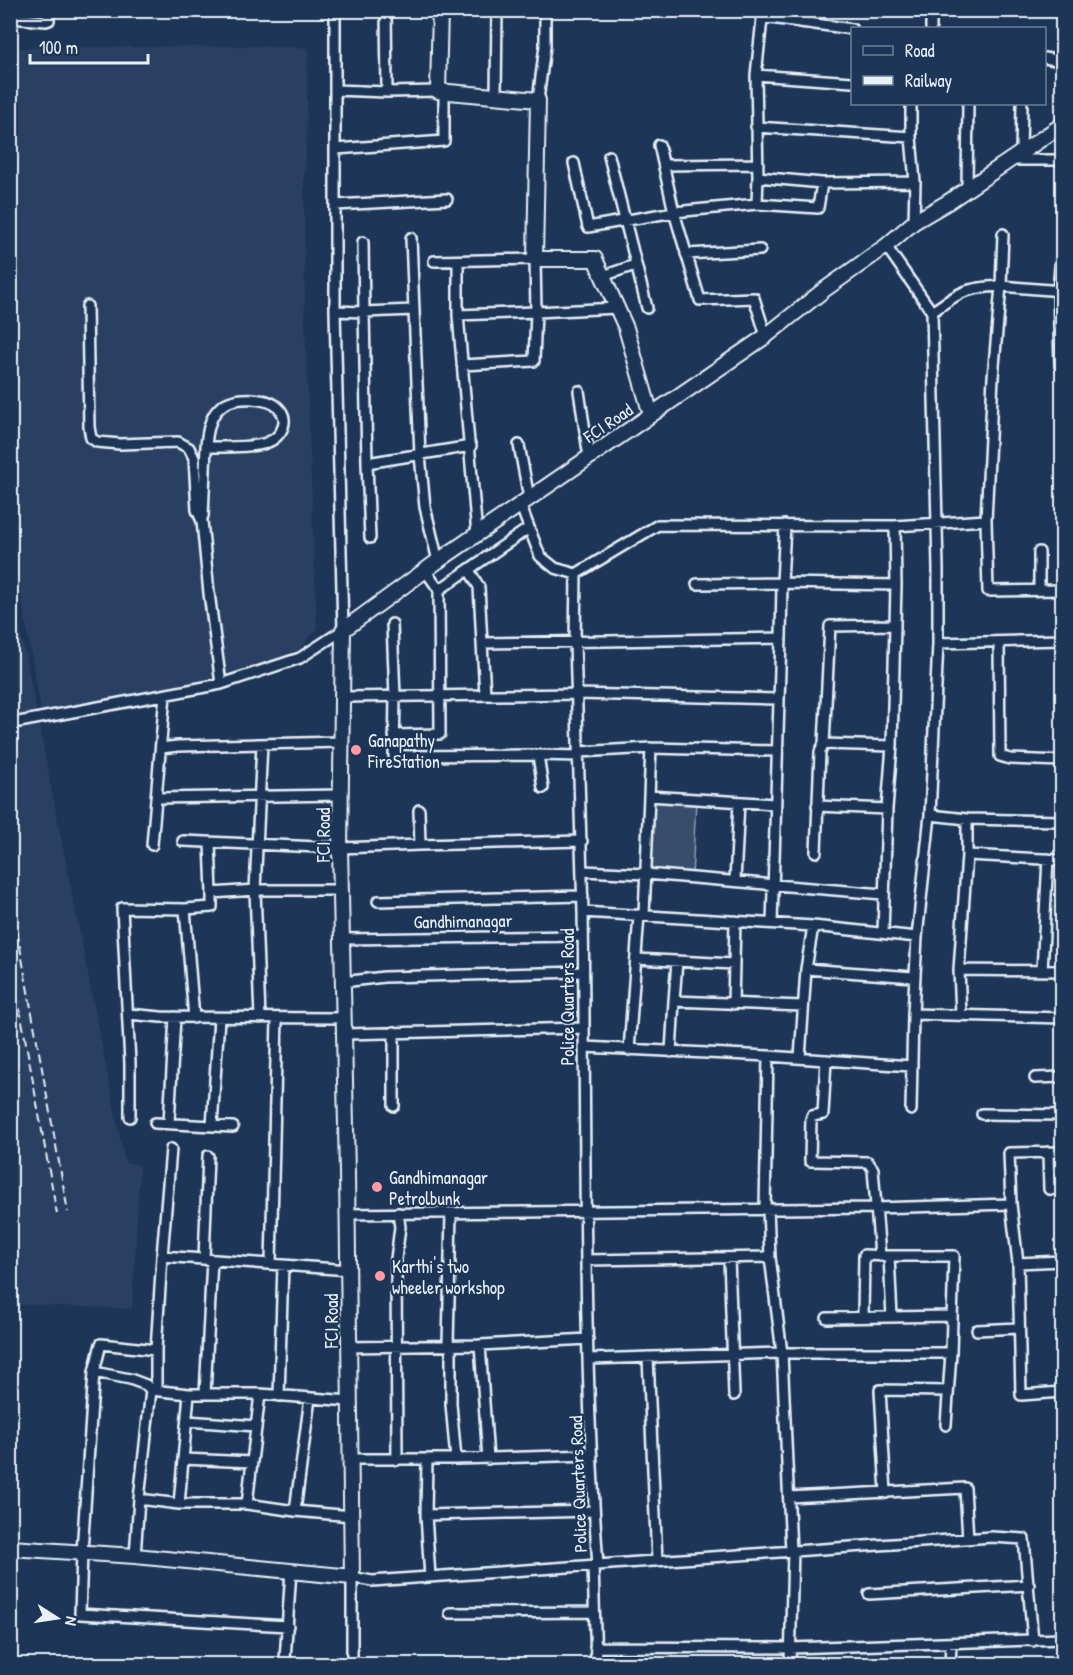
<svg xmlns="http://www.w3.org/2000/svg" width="1073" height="1675" viewBox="0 0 1073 1675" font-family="'Patrick Hand',sans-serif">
  <rect width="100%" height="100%" fill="#1d3557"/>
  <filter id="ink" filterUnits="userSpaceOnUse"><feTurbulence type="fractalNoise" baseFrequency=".0167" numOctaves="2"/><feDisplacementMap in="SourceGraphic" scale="12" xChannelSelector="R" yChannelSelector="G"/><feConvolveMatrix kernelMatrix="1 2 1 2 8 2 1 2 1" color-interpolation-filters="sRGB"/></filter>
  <g filter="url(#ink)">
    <!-- built -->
    <path fill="#2a4162" d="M247 46 308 48 306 155 304 178 305 327 317 629 301 648 236 675 157 692 41 711 11 536 10 48Z
      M10 578 125 1163 140 1165 132 1309 11 1304Z"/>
    <!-- green -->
    <path fill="#374d6c" stroke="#909fb2" stroke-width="1.5" d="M651 798 696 802 692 876 648 873Z"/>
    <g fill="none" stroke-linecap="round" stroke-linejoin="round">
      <defs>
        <path id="street" d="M386 10 387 92 438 91
          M763 10 756 75 758 177 822 183 915 182 914 222
          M763 17 852 29
          M10 18 46 21 49 20V10
          M931 28V10
          M1044 58 1062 61
          M756 75 852 82
          M335 90 387 92
          M496 96 497 10
          M538 100 545 46V10
          M911 104V137L915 182
          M756 127 911 137
          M659 145 674 212 700 300 754 298 766 336
          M336 149 444 141V92
          M1021 153 1022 104
          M609 156 647 308
          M1011 160H1062
          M574 163 588 227 674 212 757 204 818 208 822 183
          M664 165 758 164
          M967 188 968 104
          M757 204 758 177
          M335 205 447 199
          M1003 234 1001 286 1062 291
          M411 238 420 455 425 507 438 561
          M886 246 932 312 938 569V643L930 815
          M686 254 760 250
          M434 261 535 259 536 312 617 308
          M458 261V315L477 535
          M603 276 635 265
          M87 306 89 427 91 438 97 442 120 444 178 442 189 448 194 458 197 510 202 521 209 593 221 684
          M335 311 364 312 363 242
          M458 315 536 312 534 361 462 365
          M1060 366 1058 291 1062 243
          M579 391 589 458
          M519 445 529 498
          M367 463 364 312 414 310
          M520 504 540 556 555 568 576 574
          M203 516 206 447C208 415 218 397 253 399 261 400 268 400 275 405 292 417 283 437 266 443 253 448 221 447 206 447
          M986 520 988 591 1062 590
          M895 526 986 520 993 377 1001 286C965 288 961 291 932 312
          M370 538 367 463 471 446
          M1039 552V590
          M425 570 439 590
          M469 570 479 587 482 643
          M697 584 782 583 785 525
          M392 624 395 696 394 756 538 755 543 788
          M781 638 782 583 896 585
          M999 642 1000 756 1010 759 1062 761
          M938 643 1062 640
          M485 694 482 643 781 638 772 923
          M342 697 577 694 778 699
          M19 722 221 684 300 658 343 630 335 311V10
          M394 735 440 734 439 590 529 528
          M824 744 892 746
          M161 748 178 746 341 742
          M579 752 651 748 776 751
          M538 755 579 756
          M649 796 775 804
          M157 798 342 795
          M817 806 887 809
          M967 819V855L959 970 1062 971
          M183 841 340 848 420 845 419 810
          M210 843 212 893 255 890H342
          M152 845 165 695
          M420 845 582 841
          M816 852 820 752 824 744 830 626 895 625
          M967 855 1062 860
          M583 871 646 874 883 894
          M735 881 739 802
          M378 901 583 896
          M185 909 212 907V893
          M583 912 575 642 576 574 658 525 895 526 896 585 892 746 887 809 883 933
          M644 915 651 748
          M917 937 913 1014 1062 1018
          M343 939 583 936
          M636 959 734 964
          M806 969 813 926
          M959 970 961 1014
          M1042 971 1048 859
          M343 982 384 977 583 972
          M674 1001 677 961
          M733 1004 735 921
          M128 1014 161 1017 344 1018
          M260 1018 255 890 262 744
          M345 1034 583 1028
          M584 1047 768 1056 765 1208
          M629 1050 639 915
          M671 1052 674 1001 803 1006
          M768 1056 911 1066
          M800 1058 806 969 913 977
          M826 1060 823 1114 812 1116 811 1119 810 1161 868 1162 873 1169 880 1256
          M1035 1078 1062 1077
          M394 1106V1032
          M911 1110 913 1014
          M982 1114 1062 1115
          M130 1117V1063L122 908 185 909 194 1018
          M155 1123 233 1127
          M169 1123 175 1017
          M212 1126 219 1018
          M1048 1152 1049 1189 1062 1190
          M1011 1204 1009 1153 1062 1152
          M768 1209 770 1257 782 1353 791 1551
          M348 1214 875 1208 1011 1204 1018 1263 1062 1261
          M162 1256 171 1149
          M889 1256H954L951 1353 946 1425
          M729 1258 734 1395
          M204 1259 208 1156
          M587 1260 770 1257
          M1018 1263 1021 1395 1062 1392
          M271 1264 277 1018
          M863 1317 864 1255 889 1256 892 1317
          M827 1318 952 1316
          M977 1330 1019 1328
          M448 1345 451 1213
          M480 1345 488 1459
          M348 1347 480 1345 588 1339
          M648 1357 657 1561
          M589 1359 782 1353H951
          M94 1372 101 1344 156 1350
          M156 1390V1350L162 1256 349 1270
          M205 1394 212 1260
          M279 1396 283 1265
          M187 1421 256 1426
          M183 1459 252 1462
          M351 1459H456L451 1404V1345
          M456 1459 592 1455
          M397 1460 396 1259 400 1227 398 1213
          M427 1460 426 1515 430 1577
          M886 1493 880 1390 948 1391
          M789 1497 965 1488 968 1539
          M139 1499 179 1504H247L295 1511 310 1398
          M179 1504 189 1394
          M247 1504 260 1394
          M295 1511 352 1516
          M426 1515 594 1511
          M135 1556 139 1499 151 1390
          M593 1565 596 1664
          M598 1565C582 1348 586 1130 583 912L813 926 917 937 930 815 967 819 1062 821
          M869 1594 1029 1585
          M450 1613 594 1612
          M288 1626 80 1614 82 1552 94 1372 130 1379 146 1385 151 1390 189 1394H260L350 1401
          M595 1647 790 1648 1062 1639
          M285 1660 291 1570
          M352 1664V1577L372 1581 992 1537 1024 1539 1033 1641
          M790 1664 793 1551
          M950 1664 951 1643"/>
        <path id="secondary" d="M440 10 438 91 538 100 535 259H595L626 328 651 415
          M10 1548 135 1556 352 1577 347 1173 340 848 343 630 438 561 766 336 824 290 886 246 914 222 948 202 1062 125"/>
      </defs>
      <!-- street casing -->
      <use href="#street" stroke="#e8f1f8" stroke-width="14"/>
      <!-- secondary casing -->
      <use href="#secondary" stroke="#e8f1f8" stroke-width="18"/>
      <!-- street -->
      <use href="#street" stroke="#1d3557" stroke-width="9"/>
      <!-- secondary -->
      <use href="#secondary" stroke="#1d3557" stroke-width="14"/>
      <!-- rail -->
      <path stroke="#e8f1f8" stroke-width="2" stroke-dasharray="9 4.5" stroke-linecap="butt" d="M10 892 68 1212
        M10 955 57 1214"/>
    </g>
  </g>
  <!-- markers -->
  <g fill="#ff9aa2" stroke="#1d3557" stroke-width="2">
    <circle cx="356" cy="750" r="6"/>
    <circle cx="377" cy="1187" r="6"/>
    <circle cx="380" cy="1276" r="6"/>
  </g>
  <g text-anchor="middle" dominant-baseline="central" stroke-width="4.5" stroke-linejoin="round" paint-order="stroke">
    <!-- street labels -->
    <g font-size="18" fill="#e8f1f8" stroke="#1d3557">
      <text transform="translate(608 423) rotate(-34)">FCI Road</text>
      <text transform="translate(323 835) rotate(-90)">FCI Road</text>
      <text transform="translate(463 921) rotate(-1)">Gandhimanagar</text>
      <text transform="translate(567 997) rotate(-90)">Police Quarters Road</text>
      <text transform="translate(331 1321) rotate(-90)">FCI Road</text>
      <text transform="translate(578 1484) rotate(-92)">Police Quarters Road</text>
    </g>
    <!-- poi labels -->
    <g font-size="18" fill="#e8f1f8" stroke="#1d3557" text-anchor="start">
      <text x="368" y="740">Ganapathy<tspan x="368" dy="21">FireStation</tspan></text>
      <text x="389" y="1177">Gandhimanagar<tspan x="389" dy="21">Petrolbunk</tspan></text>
      <text x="392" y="1266">Karthi's two<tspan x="392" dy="21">wheeler workshop</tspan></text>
    </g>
  </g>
  <!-- margin -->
  <rect width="1073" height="1675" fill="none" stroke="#1d3557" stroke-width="36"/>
  <rect x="18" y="18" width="1037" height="1639" fill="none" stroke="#e8f1f8" stroke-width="2" filter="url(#ink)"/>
  <!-- legend -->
  <rect x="851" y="27" width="195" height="78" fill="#1d3557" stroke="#6e8097" stroke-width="1.5"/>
  <rect x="863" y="46" width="30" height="9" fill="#1d3557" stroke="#6e8097" stroke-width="1.5"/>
  <text x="905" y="57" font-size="18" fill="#e8f1f8">Road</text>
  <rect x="863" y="76" width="30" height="9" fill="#e8f1f8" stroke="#6e8097" stroke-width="1.5"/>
  <text x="905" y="87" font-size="18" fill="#e8f1f8">Railway</text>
  <!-- north arrow -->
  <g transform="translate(57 1618) rotate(102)" stroke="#1d3557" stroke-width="4.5" paint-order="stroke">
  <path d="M0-4.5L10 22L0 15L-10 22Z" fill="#e8f1f8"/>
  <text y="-9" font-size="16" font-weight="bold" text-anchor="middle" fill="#e8f1f8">N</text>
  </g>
  <!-- scale -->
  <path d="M30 54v9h118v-9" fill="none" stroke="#e8f1f8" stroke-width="3"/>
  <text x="39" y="54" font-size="18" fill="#e8f1f8" stroke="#1d3557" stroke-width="4.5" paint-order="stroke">100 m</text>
</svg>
